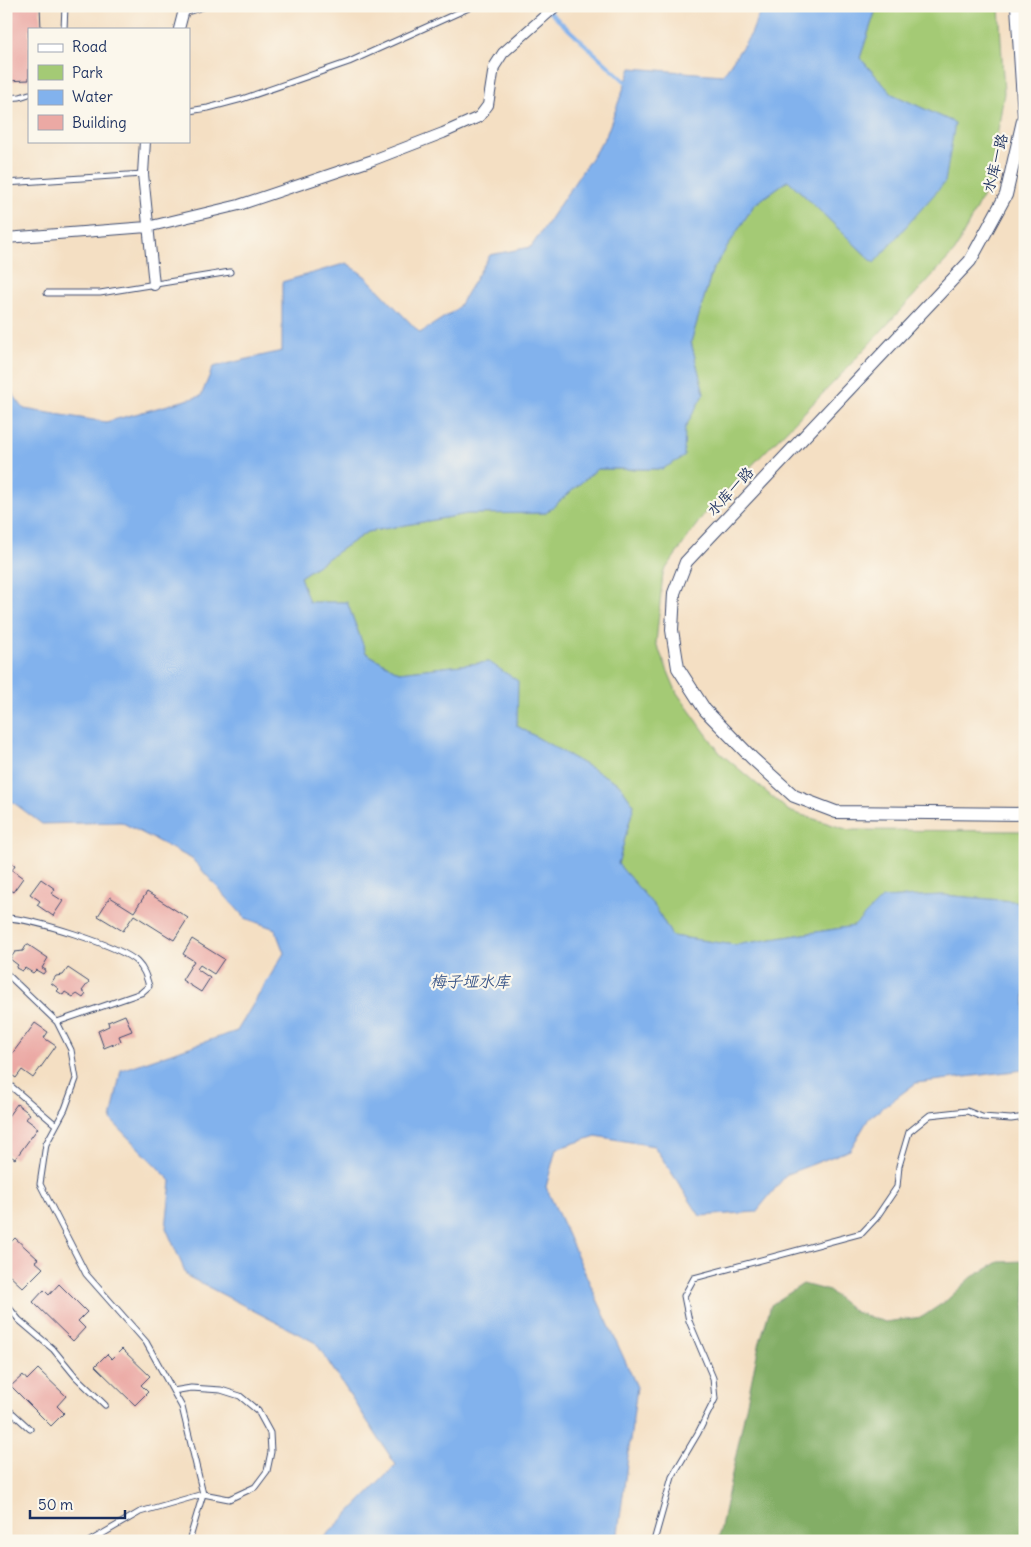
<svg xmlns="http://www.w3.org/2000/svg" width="1031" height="1547" viewBox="0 0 1031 1547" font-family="Delius,'LXGW WenKai TC',sans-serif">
  <rect width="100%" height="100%" fill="#fbf7ec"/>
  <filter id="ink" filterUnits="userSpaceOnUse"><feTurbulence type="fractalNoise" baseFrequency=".02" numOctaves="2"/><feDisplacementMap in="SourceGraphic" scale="10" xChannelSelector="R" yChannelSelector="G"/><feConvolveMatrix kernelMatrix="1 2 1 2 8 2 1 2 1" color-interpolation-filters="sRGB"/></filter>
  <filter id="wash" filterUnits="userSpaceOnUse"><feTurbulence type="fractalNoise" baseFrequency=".0096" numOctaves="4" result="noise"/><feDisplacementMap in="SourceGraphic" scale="20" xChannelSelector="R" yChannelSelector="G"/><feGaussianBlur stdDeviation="1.12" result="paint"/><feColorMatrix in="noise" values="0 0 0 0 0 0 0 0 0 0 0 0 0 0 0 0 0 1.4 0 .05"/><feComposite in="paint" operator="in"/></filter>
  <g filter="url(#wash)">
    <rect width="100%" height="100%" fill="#f4dfc3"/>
    <!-- green -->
    <path fill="#a4ca75" stroke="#607c6a" d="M877 6H999L1004 93 990 181 955 251 836 380 704 514 663 573 656 643 677 693 720 753 789 811 849 830 1025 831V905L1023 902 943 895 882 898 854 926 735 945 672 936 656 908 618 864 634 805 619 784 517 726 489 662 399 672 366 653 347 602H308L300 577 367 532 467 514 546 513 597 469H662L704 393 691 342 712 271 754 205 788 180 874 263 955 123 892 94 860 58Z"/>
    <!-- forest -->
    <path fill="#83ae66" stroke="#4f6e62" d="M1025 1261V1541H718L759 1345 771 1305 803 1284 829 1291 855 1312 885 1322 922 1317 946 1301 972 1277 999 1262Z"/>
    <!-- water -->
    <path fill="#82b2ed" stroke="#4e70a6" d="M762 6H877L860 58 892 94 955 123 945 182 874 263 788 180 754 205 712 271 691 342 704 393 685 428 684 457 662 469H597L546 513 467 514 367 532 300 577 309 602H347L366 653 399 672 489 662 518 681 517 726 619 784 634 805 618 864 656 908 672 936 735 945 854 926 882 898 943 895 1023 902 1025 905V1072L1023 1070 916 1083 869 1118 850 1150 787 1174 756 1212 700 1216 654 1146 596 1136 556 1149 546 1187 637 1387 617 1541H321L396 1465 316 1343 187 1276 166 1228 171 1181 111 1120 121 1070 237 1031 284 953 275 929 245 918 192 859 121 822 42 824 6 797V385L24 409 106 422 201 396 213 367 282 351V282L347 263 366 277 420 333 457 309 490 255 531 247 606 136 631 68 723 75 751 34Z"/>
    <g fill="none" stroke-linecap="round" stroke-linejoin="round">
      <!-- stream -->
      <path stroke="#82b2ed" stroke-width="4" d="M543 6 626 82"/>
    </g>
    <g id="blocks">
      <!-- building -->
      <path fill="#eba9a4" d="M6 6H40L41 29H29V80L6 81Z
        M6 859 15 865 12 870 23 878 13 892 6 887Z
        M41 879 55 889 52 894 63 901 53 916 37 905 40 901 30 894Z
        M147 892 188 918 174 940 134 915 123 931 98 916 110 897 134 912Z
        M192 939 224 959 214 974 200 965 197 969 210 978 201 992 182 980 194 961 183 954Z
        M27 944 48 958 42 968 46 970 43 974 36 970 33 973 25 968 22 971 16 968 18 965 10 959 15 952 23 951Z
        M68 968 89 982 82 991 86 994 83 998 77 994 73 997 65 992 63 995 57 991 59 989 51 983 56 976 63 975Z
        M125 1015 132 1031 119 1036 121 1041 104 1048 98 1031 109 1026 108 1022Z
        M35 1023 48 1032 44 1038 56 1046 33 1078 22 1070 16 1078 6 1071V1062Z
        M17 1104 30 1114 26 1119 38 1128 15 1159 6 1153V1119Z
        M15 1238 38 1259 35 1261 43 1268 23 1288 6 1272V1247Z
        M59 1284 87 1312 78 1321 85 1328 73 1341 33 1302 44 1290 49 1295Z
        M122 1349 150 1376 141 1385 148 1392 135 1405 95 1366 107 1354 112 1359Z
        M38 1369 66 1396 57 1406 64 1413 51 1426 11 1386 23 1375 27 1380Z"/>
    </g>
  </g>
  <g filter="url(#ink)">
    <use href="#blocks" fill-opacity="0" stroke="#3c496d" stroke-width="1"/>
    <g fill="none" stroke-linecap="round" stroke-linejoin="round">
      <defs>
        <path id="service" d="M184 13 206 6
          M64 29 65 6
          M6 98 20 97 29 94
          M189 111 208 108 242 99 349 62 473 6
          M6 183 143 174
          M47 293H100L230 272
          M6 918C30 918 121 946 137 962 144 969 146 976 149 986L141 993 57 1022
          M6 973 57 1022 71 1050 76 1079 65 1109 46 1144 40 1184 86 1274 146 1342 182 1407 203 1494 189 1541
          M6 1082 56 1125
          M6 1304 19 1320 53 1349 76 1377 105 1405
          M6 1407 30 1429
          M90 1541 140 1512 203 1494 229 1499 255 1487 267 1471 271 1452 270 1433 258 1411 240 1396 221 1390 191 1388 173 1391
          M654 1541 672 1477 698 1433 715 1399 713 1378 689 1321 684 1296 694 1278 862 1233 876 1218 897 1187 899 1166 909 1132 930 1115 967 1111 982 1117 1011 1119 1025 1117"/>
        <path id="minor" d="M179 29 185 6
          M145 141 143 174 154 285
          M6 238 147 227 239 205 373 160 443 133 479 117 488 105 494 67 503 53 556 6"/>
        <path id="tertiary" d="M1017 6 1024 116 1006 195 970 261 686 562 674 593 672 630 678 668 705 710 752 758 794 796 836 812 1025 814"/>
      </defs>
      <!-- service casing -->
      <use href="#service" stroke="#3c496d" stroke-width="7"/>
      <!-- minor casing -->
      <use href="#minor" stroke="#3c496d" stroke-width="12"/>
      <!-- tertiary casing -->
      <use href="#tertiary" stroke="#3c496d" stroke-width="14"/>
      <!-- service -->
      <use href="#service" stroke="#fff" stroke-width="5"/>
      <!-- minor -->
      <use href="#minor" stroke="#fff" stroke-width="10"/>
      <!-- tertiary -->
      <use href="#tertiary" stroke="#fff" stroke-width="12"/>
    </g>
  </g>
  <g text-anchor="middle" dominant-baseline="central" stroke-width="4.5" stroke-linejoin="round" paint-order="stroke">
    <!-- street labels -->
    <g font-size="15" fill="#1b2f5e" stroke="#fbf7ec">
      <text transform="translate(995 163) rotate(-76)">水库一路</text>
      <text transform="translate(730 491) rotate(-47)">水库一路</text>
    </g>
    <!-- water labels -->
    <g font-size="16" font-style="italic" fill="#3a5689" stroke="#fbf7ec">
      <text x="470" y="981">梅子垭水库</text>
    </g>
  </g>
  <!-- margin -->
  <rect width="1031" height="1547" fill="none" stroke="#fbf7ec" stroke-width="25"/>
  <!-- legend -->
  <rect x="28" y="28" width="162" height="115" fill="#fbf7ec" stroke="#a1a7b3"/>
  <rect x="38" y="44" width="25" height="8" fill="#ffffff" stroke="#a1a7b3"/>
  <text x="72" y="52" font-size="15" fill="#1b2f5e">Road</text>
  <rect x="38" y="65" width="25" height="15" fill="#a4ca75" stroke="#a1a7b3"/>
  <text x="72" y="78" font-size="15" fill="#1b2f5e">Park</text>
  <rect x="38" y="90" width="25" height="15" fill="#82b2ed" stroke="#a1a7b3"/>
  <text x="72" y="102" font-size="15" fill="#1b2f5e">Water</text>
  <rect x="38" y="115" width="25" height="15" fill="#eba9a4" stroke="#a1a7b3"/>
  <text x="72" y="128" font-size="15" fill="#1b2f5e">Building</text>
  <!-- scale -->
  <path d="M30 1510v8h95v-8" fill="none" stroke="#1b2f5e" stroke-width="2.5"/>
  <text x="38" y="1510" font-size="15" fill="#1b2f5e" stroke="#fbf7ec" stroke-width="4" paint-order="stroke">50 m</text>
</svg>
